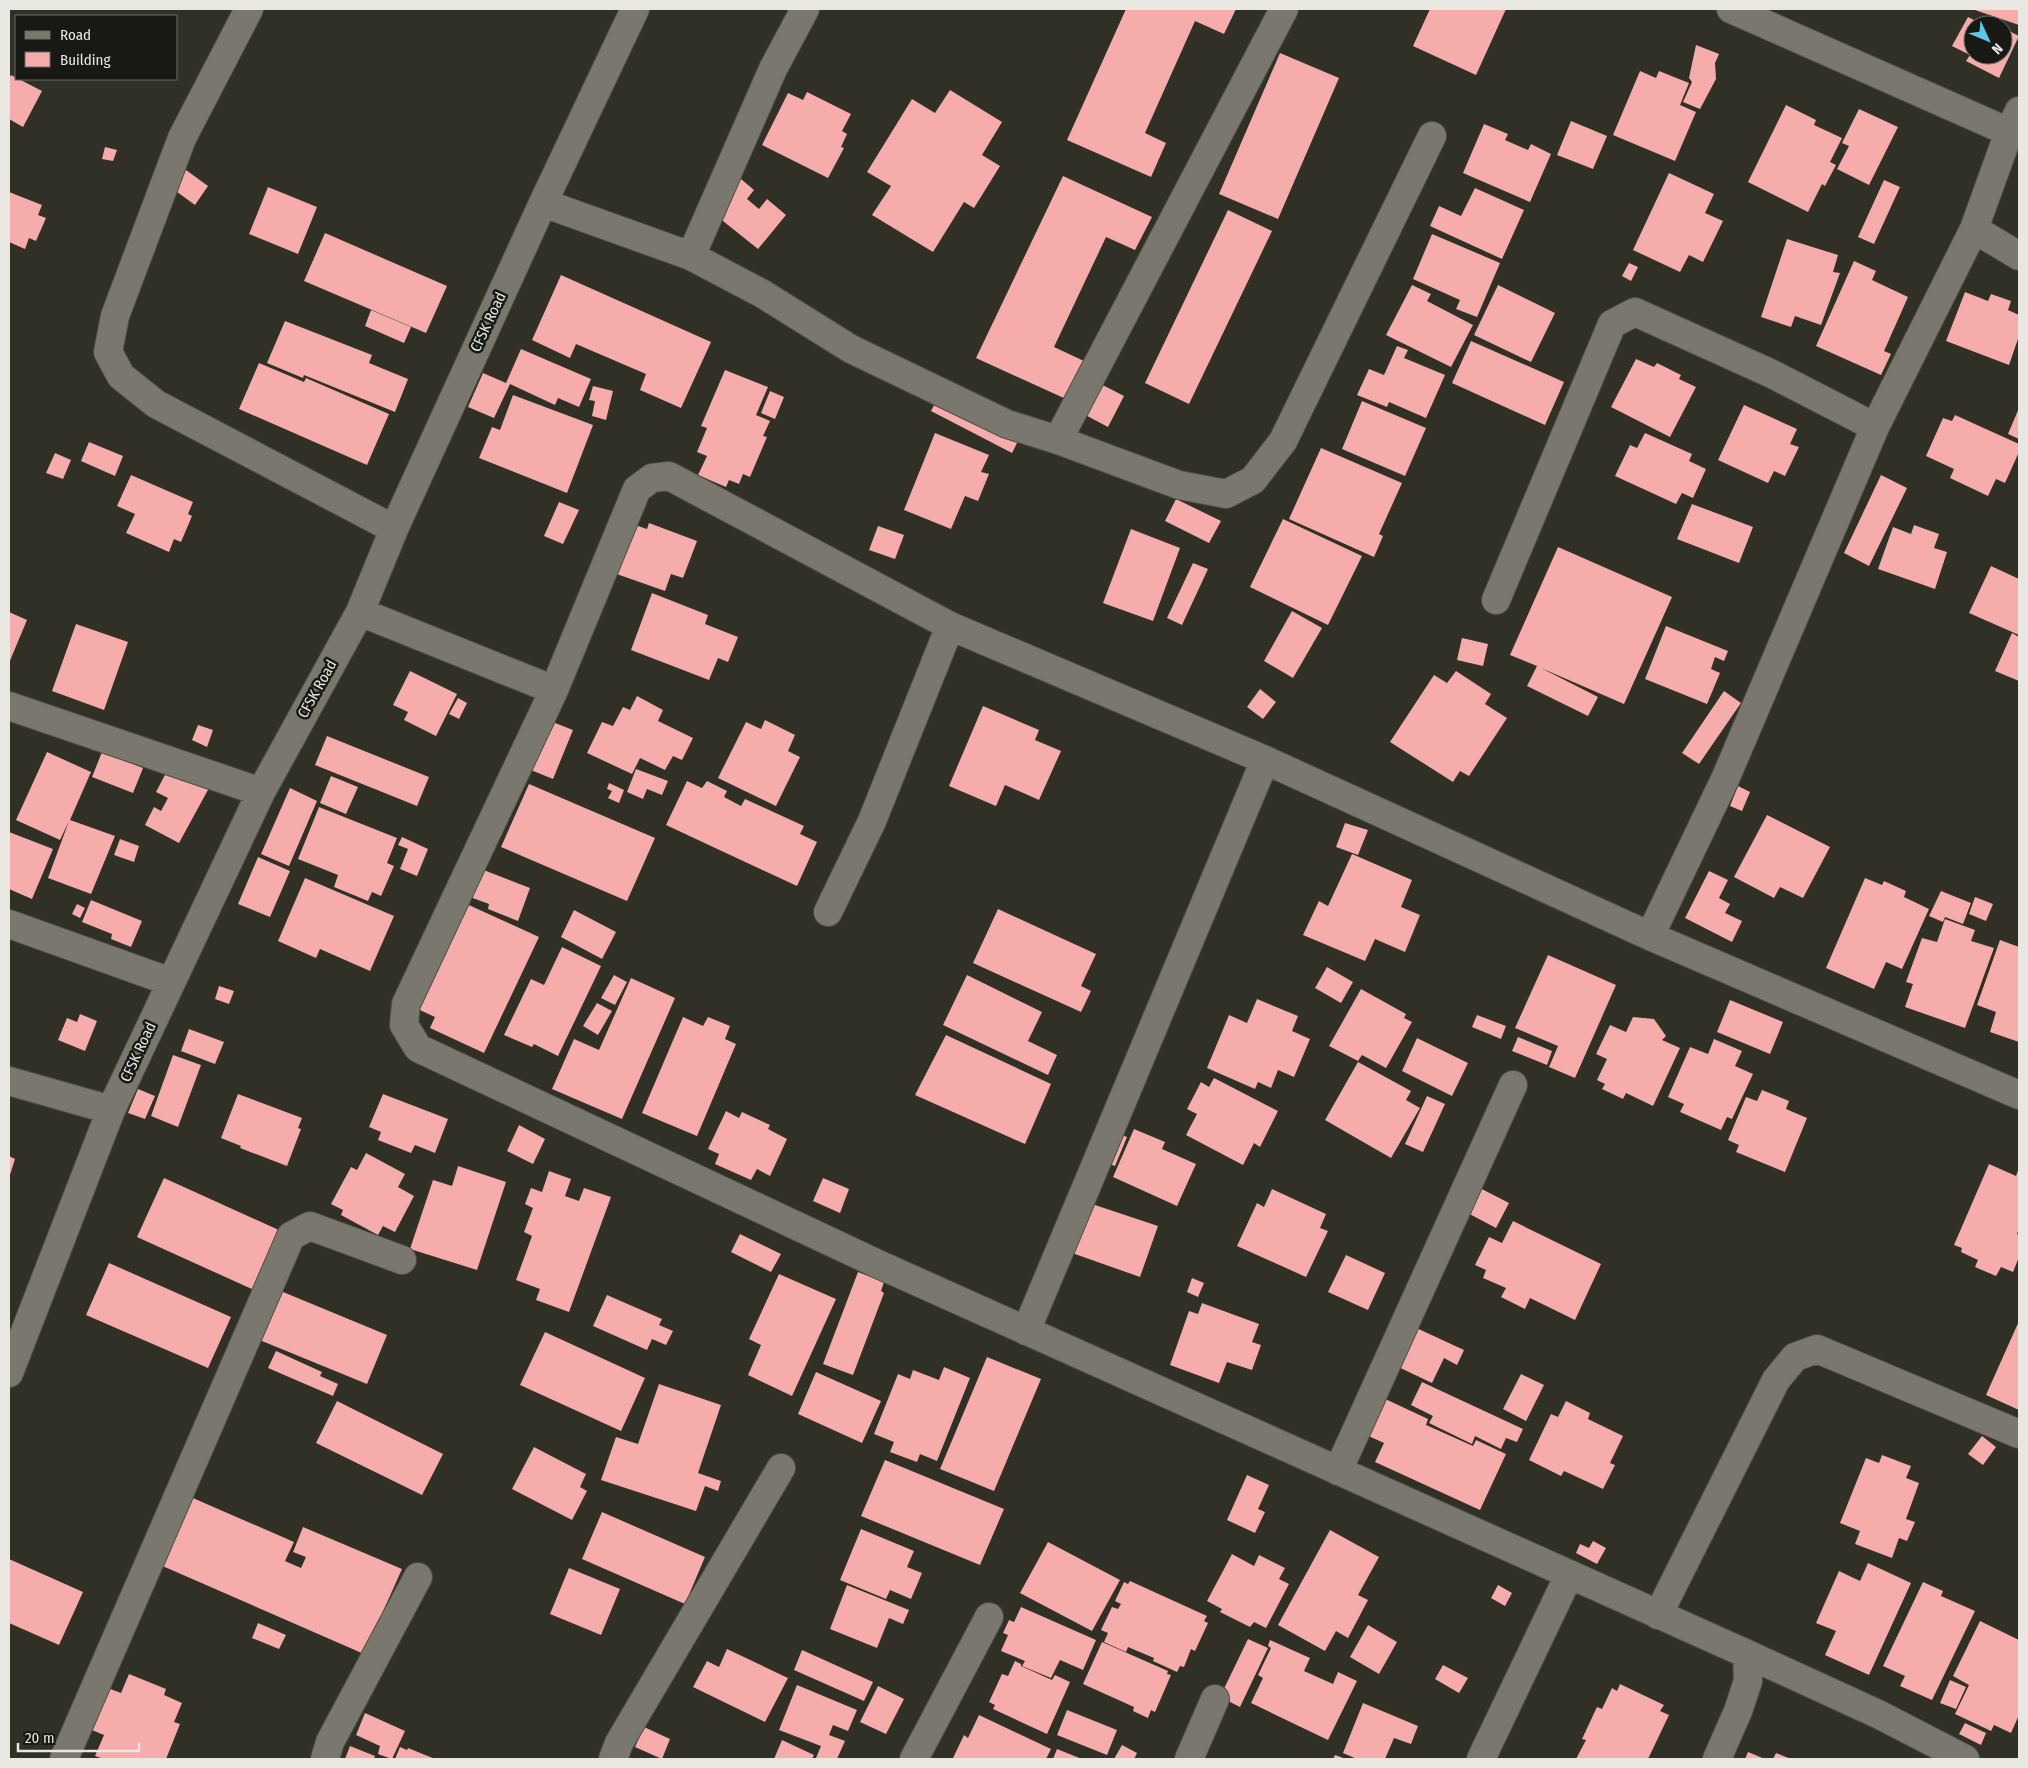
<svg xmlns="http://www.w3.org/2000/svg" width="2028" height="1768" viewBox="0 0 2028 1768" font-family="'Fira Sans Condensed',sans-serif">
  <rect width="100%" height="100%" fill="#313027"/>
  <!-- building -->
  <path fill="#f5acaa" d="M1126 9H1236L1224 34 1195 21 1145 133 1166 143 1151 177 1067 140Z
    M1430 9H1506L1476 75 1413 46Z
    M1972 9H2019V25Z
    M1968 17 1984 25H1973V55H2003V28L2019 36 1999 78 1966 61 1970 55 1952 46Z
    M1696 45 1719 54 1715 63 1716 79 1700 109 1683 102 1692 82 1689 78Z
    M1280 53 1339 78 1278 219 1219 194Z
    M1640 71 1656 78 1659 71 1689 83 1680 105 1696 112 1675 161 1613 135Z
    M11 75 42 91 23 127 9 119V79Z
    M950 90 1002 122 982 155 1000 166 974 208 964 202 933 252 872 215 891 186 867 172 912 99 935 113Z
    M807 92 851 114 842 131 847 134 841 147 844 148 828 178 762 145 788 93 803 100Z
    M1786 105 1816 120 1814 125 1842 138 1830 162 1836 165 1825 186 1822 184 1808 212 1748 182Z
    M1859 109 1898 127 1869 185 1837 169 1849 146 1842 143Z
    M1571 121 1607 136 1593 169 1557 155Z
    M1484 124 1508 134 1505 140 1528 150 1531 144 1551 154 1530 202 1463 173Z
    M105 147 117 150 113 161 102 159Z
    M186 170 208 186 195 205 173 189Z
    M1669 173 1714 194 1705 213 1723 221 1703 262 1689 255 1680 272 1633 250Z
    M1063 176 1152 217 1135 250 1106 237 1054 347 1084 361 1066 399 976 358Z
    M741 179 754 190 747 199 759 209 767 199 786 215 758 249 713 213Z
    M1884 180 1900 187 1874 244 1858 237Z
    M268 187 317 207 298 254 249 234Z
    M1475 188 1524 210 1502 259 1430 226 1439 206 1461 216Z
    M9 192 42 205 38 215 46 218 36 241 29 238 25 249 9 242Z
    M1228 210 1272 231 1189 404 1145 383Z
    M325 233 447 286 426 333 304 281Z
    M1432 234 1500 263 1477 317 1456 309 1460 300 1413 279Z
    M1787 239 1838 255 1833 272 1840 273 1821 325 1795 316 1791 327 1761 317Z
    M1854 261 1876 271 1872 280 1908 297 1884 351 1891 354 1881 375 1816 346Z
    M1629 263 1638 267 1631 281 1622 276Z
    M561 275 711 342 681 408 640 390 646 374 576 344 570 358 532 340Z
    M1412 285 1431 294 1427 301 1473 325 1451 367 1386 335Z
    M1498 285 1555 313 1531 362 1474 335Z
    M1965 292 1988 301 1991 294 2011 301 2008 310 2019 315V336L2009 365 1946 341Z
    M371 310 411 327 404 343 365 326Z
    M285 321 372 355 369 363 408 379 395 412 304 375 303 378 267 363Z
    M1471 341 1564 382 1545 425 1452 383Z
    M1397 346 1408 350 1404 358 1445 375 1426 418 1389 402 1387 407 1357 395 1369 369 1384 375Z
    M521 349 591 379 579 407 558 398 555 405 510 384 494 418 468 407 483 373 506 383Z
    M1636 359 1654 367 1657 363 1681 375 1679 379 1696 387 1670 437 1611 407Z
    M259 363 304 382 306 378 389 414 367 465 239 409Z
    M725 370 768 387 756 415 770 421 763 436 767 437 750 477 743 474 739 484 729 480 726 487 698 475 707 456 697 452 707 428 701 426Z
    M1091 379 1124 396 1108 427 1076 410Z
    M593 386 613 391 606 420 592 416 595 401 589 400Z
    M770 391 784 397 775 419 761 413Z
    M940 394 1021 435 1012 453 931 411Z
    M513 395 593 425 567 493 479 458 492 427 500 430Z
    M1362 401 1426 428 1405 476 1342 449Z
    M1744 405 1797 429 1790 444 1799 447 1785 476 1774 471 1768 483 1718 460Z
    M2019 408V439L2008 434Z
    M1955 415 2019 444V452L2005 483 1996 479 1988 496 1950 478 1954 469 1926 456 1943 418 1952 421Z
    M935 433 989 455 981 472 989 474 978 501 965 496 951 529 904 510Z
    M1645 433 1692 454 1689 461 1706 469 1693 498 1682 493 1676 504 1615 476 1630 445 1637 448Z
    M89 442 123 456 115 476 81 461Z
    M1321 448 1402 483 1379 534 1383 536 1374 557 1289 519Z
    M55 453 71 460 63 479 46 473Z
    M131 475 193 502 188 514 192 516 181 542 174 539 169 552 126 533 135 514 117 506Z
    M1881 475 1907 488 1869 566 1844 553Z
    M1176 499 1221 521 1209 543 1165 521Z
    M559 502 579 510 563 544 544 536Z
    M1692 504 1753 527 1739 563 1677 539Z
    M1283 519 1362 556 1328 625 1250 587Z
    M629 523 647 529 649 523 697 541 683 578 671 574 665 591 611 572Z
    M1914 525 1939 534 1934 548 1947 552 1935 589 1878 569 1893 527 1911 534Z
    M878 526 904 535 895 559 869 550Z
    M1131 529 1180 548 1153 621 1103 603Z
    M1558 547 1672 597 1624 704 1541 668 1598 697 1588 716 1527 686 1537 666 1510 655Z
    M1193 563 1208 569 1182 625 1167 618Z
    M1991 566 2019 579V635L1969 613Z
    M652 593 708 615 705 624 738 637 728 662 718 658 709 680 631 650Z
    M1292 611 1322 628 1293 678 1264 661Z
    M9 612 27 620 9 663Z
    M76 624 128 642 104 710 52 691Z
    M1666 626 1728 651 1724 661 1715 657 1711 669 1720 673 1707 704 1645 679Z
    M2012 633 2019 637V681L1995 671Z
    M1462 638 1488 644 1483 666 1457 660Z
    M410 671 457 694 436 736 404 720 408 712 393 705Z
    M1456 671 1491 694 1485 704 1507 718 1469 776 1460 771 1453 782 1390 742 1434 675 1447 683Z
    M1260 689 1276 702 1263 719 1247 707Z
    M1724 691 1741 703 1699 764 1682 753Z
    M637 696 663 710 658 721 693 738 682 760 673 756 665 770 640 758 632 774 587 753 602 722 613 726 623 707 630 710Z
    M458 698 467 703 459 719 449 714Z
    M983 706 1039 730 1035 740 1061 751 1039 800 1005 785 996 806 949 786Z
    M545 719 573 730 553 779 526 768Z
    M765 720 795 735 788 751 800 757 776 806 718 778 746 722 761 729Z
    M198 725 213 730 207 747 192 740Z
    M327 736 429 777 417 806 315 765Z
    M47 752 91 772 70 820 115 836 91 894 48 878 69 821 60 840 16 820Z
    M102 752 143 768 133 793 92 777Z
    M636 769 668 781 662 795 647 789 643 799 627 792Z
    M166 773 182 781 185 775 209 788 179 843 145 825 154 807 161 811 168 798 156 792Z
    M331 776 358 787 346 814 320 803Z
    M687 781 702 788 707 781 727 791 724 797 741 806 745 799 804 826 800 834 817 842 797 886 666 825Z
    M609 783 624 790 619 803 608 798 612 791 607 789Z
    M529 784 655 838 627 901 501 847Z
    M1738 786 1750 792 1742 811 1730 806Z
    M290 788 317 801 289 866 261 854Z
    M319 807 397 838 387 863 394 866 381 896 372 892 368 901 334 887 338 875 298 859Z
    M1767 815 1830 847 1803 898 1780 887 1774 898 1734 877Z
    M1345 823 1368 830 1358 855 1336 847Z
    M9 832 53 849 32 899 9 889Z
    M402 837 428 849 417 876 400 869 408 849 398 845Z
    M120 839 139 846 134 862 114 855Z
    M1352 854 1412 880 1401 907 1420 915 1405 952 1375 939 1365 961 1303 935 1319 901 1328 906Z
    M258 857 290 871 270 917 238 904Z
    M481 869 530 888 518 921 488 909 489 904 470 897Z
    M1709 871 1728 880 1719 898 1730 904 1725 913 1742 921 1732 942 1685 918Z
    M305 878 394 916 370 971 320 949 316 958 278 941Z
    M1865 878 1882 885 1884 881 1906 891 1904 897 1929 909 1902 969 1886 962 1874 989 1826 968Z
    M1941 891 1971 903 1963 924 1945 917 1943 922 1929 916Z
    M1975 897 1993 904 1986 921 1969 914Z
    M91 900 142 921 131 947 111 939 112 934 82 922Z
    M460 901 539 937 484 1053 430 1028 435 1017 411 1006Z
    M77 904 85 908 80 918 72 914Z
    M998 909 1096 954 1081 986 1091 991 1081 1012 973 963Z
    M574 910 616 932 602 959 561 937Z
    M1945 919 1975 930 1971 941 1994 948 1965 1028 1905 1007 1913 984 1906 982 1922 938 1937 942Z
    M2000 940 2019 947V1042L1990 1032 1996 1012 1977 1005Z
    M562 947 601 966 558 1056 534 1044 532 1047 504 1035 531 979 544 985Z
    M1548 955 1616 985 1575 1078 1549 1067 1558 1046 1515 1028Z
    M1327 967 1353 982 1341 1003 1315 988Z
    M614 975 627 982 615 1005 601 998Z
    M967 975 1042 1012 1028 1041 1057 1055 1048 1075 943 1025Z
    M631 978 675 998 622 1119 552 1089 574 1039 599 1050Z
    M219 986 234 991 229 1004 215 999Z
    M1361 989 1406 1014 1404 1018 1412 1022 1386 1068 1362 1055 1358 1061 1329 1046Z
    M1257 999 1298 1016 1292 1031 1310 1039 1294 1077 1278 1070 1271 1088 1258 1082 1255 1089 1207 1068 1229 1015 1247 1023Z
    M1730 1000 1783 1022 1770 1054 1717 1032Z
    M597 1003 612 1011 598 1035 583 1026Z
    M80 1014 97 1021 85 1051 58 1040 67 1018 77 1022Z
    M1477 1015 1506 1026 1501 1039 1472 1027Z
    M683 1017 703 1026 708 1017 730 1026 725 1039 736 1044 697 1136 642 1113Z
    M1633 1017 1654 1019 1666 1036 1662 1040 1680 1048 1653 1106 1626 1093 1623 1099 1602 1089 1605 1084 1597 1080 1607 1059 1596 1054 1610 1025 1626 1032Z
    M189 1029 224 1042 215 1064 181 1051Z
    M946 1035 1051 1084 1025 1144 915 1095Z
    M1518 1037 1552 1051 1547 1065 1512 1051Z
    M1417 1038 1468 1063 1452 1096 1402 1071Z
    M1714 1039 1742 1051 1735 1066 1753 1074 1732 1119 1727 1117 1721 1130 1680 1112 1684 1104 1668 1097 1690 1047 1708 1054Z
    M173 1055 201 1065 178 1127 151 1116Z
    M1358 1062 1411 1091 1406 1100 1420 1108 1391 1158 1325 1120Z
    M1214 1078 1278 1111 1260 1147 1254 1143 1243 1165 1186 1135 1197 1114 1187 1109 1201 1082 1209 1087Z
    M138 1089 155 1096 145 1119 128 1113Z
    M1762 1090 1789 1101 1786 1109 1807 1118 1785 1172 1736 1152 1739 1145 1728 1140 1746 1097 1757 1101Z
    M238 1094 302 1118 298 1128 301 1129 287 1166 240 1148 241 1146 221 1138Z
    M383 1094 448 1119 435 1153 415 1145 411 1153 378 1140 381 1132 369 1127Z
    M1427 1096 1445 1104 1423 1152 1405 1144Z
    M726 1111 739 1118 742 1112 770 1125 768 1129 787 1139 770 1176 757 1169 751 1180 715 1164 719 1154 708 1149Z
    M519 1125 545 1139 533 1164 507 1151Z
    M1134 1129 1165 1142 1162 1149 1196 1164 1177 1206 1113 1177Z
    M1113 1131 1127 1137 1115 1166 1101 1161Z
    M366 1153 405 1174 398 1187 414 1196 395 1232 383 1226 378 1235 341 1215 343 1210 331 1204 351 1167 357 1170Z
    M9 1156 15 1159 9 1178Z
    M1989 1164 2016 1176 2019 1168V1228L2017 1234 2019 1235V1257L2013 1272 2001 1267 1996 1276 1975 1267 1978 1260 1961 1252 1962 1248 1954 1245Z
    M458 1166 506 1182 477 1270 410 1249 433 1180 452 1186Z
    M549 1171 571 1179 565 1196 579 1201 584 1188 611 1197 569 1312 536 1300 540 1289 516 1280 532 1236 524 1232 533 1208 525 1204 531 1188 542 1192Z
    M164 1178 281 1231 254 1290 137 1237Z
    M823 1178 849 1189 840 1213 813 1201Z
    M1476 1186 1509 1203 1496 1228 1462 1210Z
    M1272 1189 1326 1214 1320 1228 1328 1231 1306 1277 1237 1246 1257 1203 1264 1207Z
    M1089 1203 1158 1226 1140 1277 1072 1253Z
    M1513 1221 1601 1264 1575 1320 1530 1298 1525 1309 1501 1297 1506 1288 1483 1278 1486 1270 1475 1265 1489 1237 1502 1243Z
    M740 1234 781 1254 771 1272 731 1252Z
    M1346 1255 1385 1273 1368 1310 1328 1292Z
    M109 1263 231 1317 208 1368 86 1315Z
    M858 1272 884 1282 881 1291 884 1293 853 1375 823 1364Z
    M779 1274 836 1299 792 1396 748 1375 761 1345 749 1339Z
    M1192 1278 1204 1283 1198 1297 1187 1292Z
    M271 1287 387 1335 367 1384 250 1336Z
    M607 1295 662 1319 659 1325 673 1331 666 1345 652 1339 647 1350 593 1326Z
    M1202 1303 1259 1324 1252 1342 1261 1345 1252 1370 1227 1362 1219 1383 1170 1365 1189 1311 1198 1314Z
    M2019 1321V1410L1986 1395Z
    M1410 1325 1464 1350 1457 1365 1444 1358 1432 1383 1392 1364Z
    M545 1332 645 1378 621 1431 520 1385Z
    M276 1351 322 1372 320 1376 338 1384 333 1396 268 1368Z
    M987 1357 1041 1379 994 1491 940 1469Z
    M944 1367 970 1378 937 1461 920 1454 917 1462 890 1452 894 1442 874 1434 898 1374 910 1379 913 1370 939 1380Z
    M816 1372 881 1401 862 1443 798 1414Z
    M1521 1374 1544 1385 1526 1421 1503 1409Z
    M1422 1382 1523 1429 1517 1442 1506 1438 1501 1449 1475 1436 1472 1444 1429 1423 1433 1416 1411 1405Z
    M659 1384 721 1405 698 1473 721 1481 718 1491 705 1486 696 1511 601 1480 616 1437 638 1444Z
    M1381 1397 1428 1419 1426 1425 1473 1446 1476 1440 1506 1454 1480 1510 1375 1462 1384 1443 1364 1434Z
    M337 1401 443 1454 422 1495 316 1443Z
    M1566 1401 1590 1413 1588 1419 1623 1436 1610 1463 1615 1465 1603 1489 1564 1471 1561 1476 1529 1460 1551 1414 1558 1417Z
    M1982 1436 1996 1447 1983 1465 1968 1454Z
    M534 1447 586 1474 580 1487 587 1491 572 1520 512 1489Z
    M1882 1455 1911 1466 1906 1478 1919 1483 1906 1519 1915 1522 1907 1541 1899 1538 1892 1558 1855 1544 1860 1531 1840 1523 1866 1458 1879 1463Z
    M885 1460 1004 1509 980 1565 861 1516Z
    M1247 1475 1269 1485 1258 1509 1265 1512 1255 1533 1227 1520Z
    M186 1495 294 1542 285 1561 301 1568 306 1557 293 1552 303 1527 402 1569 364 1654 151 1561Z
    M602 1512 705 1557 685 1604 582 1559Z
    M861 1529 914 1551 907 1567 922 1573 911 1599 890 1590 886 1599 840 1580Z
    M1330 1530 1379 1557 1358 1595 1368 1600 1348 1638 1336 1631 1325 1651 1278 1625Z
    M1593 1541 1606 1548 1597 1564 1576 1553 1580 1544 1589 1548Z
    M1048 1542 1120 1580 1092 1631 1020 1593Z
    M1232 1554 1254 1566 1259 1555 1285 1568 1279 1579 1289 1584 1266 1628 1254 1622 1250 1627 1220 1612 1222 1609 1207 1601Z
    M9 1559 83 1592 59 1645 9 1623Z
    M1868 1563 1911 1583 1869 1675 1825 1655 1836 1631 1816 1623 1839 1571 1860 1581Z
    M569 1568 620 1589 601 1635 550 1614Z
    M1130 1581 1207 1616 1204 1621 1208 1623 1195 1651 1191 1649 1184 1667 1180 1666 1177 1672 1153 1661 1154 1658 1128 1647 1126 1652 1104 1642 1108 1633 1101 1630 1112 1607 1118 1609 1121 1604 1115 1601 1124 1582 1128 1584Z
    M1923 1582 1943 1591 1941 1596 1975 1611 1932 1700 1900 1686 1905 1676 1883 1666Z
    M847 1585 909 1610 903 1624 889 1618 877 1648 830 1629Z
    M1498 1585 1512 1593 1505 1606 1491 1598Z
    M1021 1607 1096 1640 1083 1670 1060 1660 1051 1678 1022 1666 1025 1661 1001 1651 1008 1635 1003 1633 1009 1620 1014 1622Z
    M1980 1621 2019 1640V1715L2011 1733 1994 1725 1991 1731 1955 1714 1969 1685 1953 1676Z
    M258 1623 286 1635 279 1649 252 1638Z
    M1368 1625 1397 1642 1379 1674 1350 1657Z
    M1248 1639 1268 1648 1240 1707 1220 1697Z
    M1270 1640 1310 1658 1304 1671 1333 1684 1338 1672 1357 1681 1328 1740 1251 1703 1263 1678 1258 1675 1271 1648 1268 1646Z
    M1102 1642 1168 1671 1167 1674 1171 1675 1155 1712 1151 1710 1148 1718 1133 1711 1134 1707 1083 1684Z
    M727 1649 788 1678 765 1722 693 1687 707 1661 719 1667Z
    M802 1650 873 1682 864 1701 794 1670Z
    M1015 1661 1021 1664V1666L1052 1680 1055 1675 1070 1682 1047 1734 993 1709 995 1705 989 1702 1002 1674 1008 1676Z
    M1443 1665 1468 1678 1459 1693 1435 1679Z
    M129 1674 166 1689 164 1695 182 1703 174 1722 180 1724 166 1759H104L95 1756 104 1735 87 1728 105 1687 121 1693Z
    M1950 1680 1966 1687 1956 1709 1940 1703Z
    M1620 1684 1664 1705 1660 1711 1669 1715 1648 1759H1576L1586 1740 1582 1739 1597 1707 1602 1709 1612 1688 1617 1691Z
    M797 1685 857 1710 848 1731 833 1725 829 1735 845 1741 837 1759 816 1758 821 1746 779 1730Z
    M878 1686 904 1699 886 1734 860 1722Z
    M1363 1703 1418 1726 1411 1744 1394 1738 1385 1759H1357L1343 1753Z
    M1067 1710 1117 1730 1107 1755 1057 1735Z
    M365 1713 405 1731 392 1759 378 1754 380 1746 356 1735Z
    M979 1715 1051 1749 1046 1759 953 1758 964 1735 968 1738Z
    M1965 1723 1986 1733 1981 1745 1959 1734Z
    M644 1727 670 1739 662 1759 635 1747Z
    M782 1740 814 1755 812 1759H774Z
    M1122 1745 1137 1753 1134 1759H1114Z
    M350 1746 375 1756 374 1759H345Z
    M400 1747 407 1750 408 1748 435 1759H395Z
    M1057 1749 1082 1759H1053Z
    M1748 1752 1765 1759H1745Z
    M1776 1753 1791 1759H1773Z
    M1335 1755 1346 1759H1333Z"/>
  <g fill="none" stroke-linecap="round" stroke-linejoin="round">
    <defs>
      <path id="minor" d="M249 9 182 138 115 316 108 352 121 376 156 404 394 529
        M1731 9 2009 132
        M543 203 691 256 763 294 851 349 1007 424 1058 440 1179 485 1226 494 1253 480 1283 441 1432 136
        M1974 229 2019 256
        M691 256 773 69 805 9
        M1058 440 1284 9
        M1496 600 1612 324 1635 312 1770 373 1875 427
        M360 612 554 690 637 489 652 478 669 476 950 626 1265 760 1650 936 2019 1095
        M554 690 406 1004 404 1025 418 1048 880 1265 1747 1654 1880 1715 1965 1759
        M9 706 261 792
        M828 912 872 821 950 626
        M9 924 171 982
        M1650 936 1726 777 1875 427 1974 229 2009 132 2019 111
        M9 1081 111 1110
        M1026 1331 1265 760
        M9 1373 111 1110 261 792 360 612 394 529 543 203 635 9
        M1338 1471 1513 1085
        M1658 1615 1776 1380 1795 1357 1817 1349 2019 1434
        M64 1759 291 1236 310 1226 402 1260
        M325 1759 330 1742 418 1577
        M613 1759 619 1743 781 1468
        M914 1759 989 1617
        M1189 1759 1215 1699
        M1481 1759 1569 1575
        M1717 1759 1738 1711 1748 1681 1747 1654"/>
    </defs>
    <!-- minor casing -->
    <use href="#minor" stroke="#4f4e47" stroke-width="30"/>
    <!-- minor -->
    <use href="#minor" stroke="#7a786e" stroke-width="28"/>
  </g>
  <g text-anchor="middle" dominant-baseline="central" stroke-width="5" stroke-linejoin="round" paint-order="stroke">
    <!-- street labels -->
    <g font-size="15" fill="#e8e7e2" stroke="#181814">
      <text transform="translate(488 322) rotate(-65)">CFSK Road</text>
      <text transform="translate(317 689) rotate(-61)">CFSK Road</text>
      <text transform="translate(138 1052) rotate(-65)">CFSK Road</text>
    </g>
  </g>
  <!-- border -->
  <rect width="2028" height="1768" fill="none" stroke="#e8e7e2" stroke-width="20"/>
  <!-- legend -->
  <rect x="15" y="15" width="162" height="65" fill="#181814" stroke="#6b6b66"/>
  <rect x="25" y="31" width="25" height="8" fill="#7a786e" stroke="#6b6b66"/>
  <text x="60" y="40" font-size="15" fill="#e8e7e2">Road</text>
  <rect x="25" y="52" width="25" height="15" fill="#f5acaa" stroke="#6b6b66"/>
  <text x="60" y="65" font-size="15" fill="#e8e7e2">Building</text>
  <!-- north arrow -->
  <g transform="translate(1988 40) rotate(134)"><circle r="24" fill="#181814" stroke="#6b6b66"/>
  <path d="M0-4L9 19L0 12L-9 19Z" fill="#5ac8e6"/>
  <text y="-8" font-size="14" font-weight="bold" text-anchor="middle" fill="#e8e7e2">N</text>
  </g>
  <!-- scale -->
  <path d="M18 1743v8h121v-8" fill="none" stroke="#e8e7e2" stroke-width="2.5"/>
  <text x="25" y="1743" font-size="15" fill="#e8e7e2" stroke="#181814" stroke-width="4" paint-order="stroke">20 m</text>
</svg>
